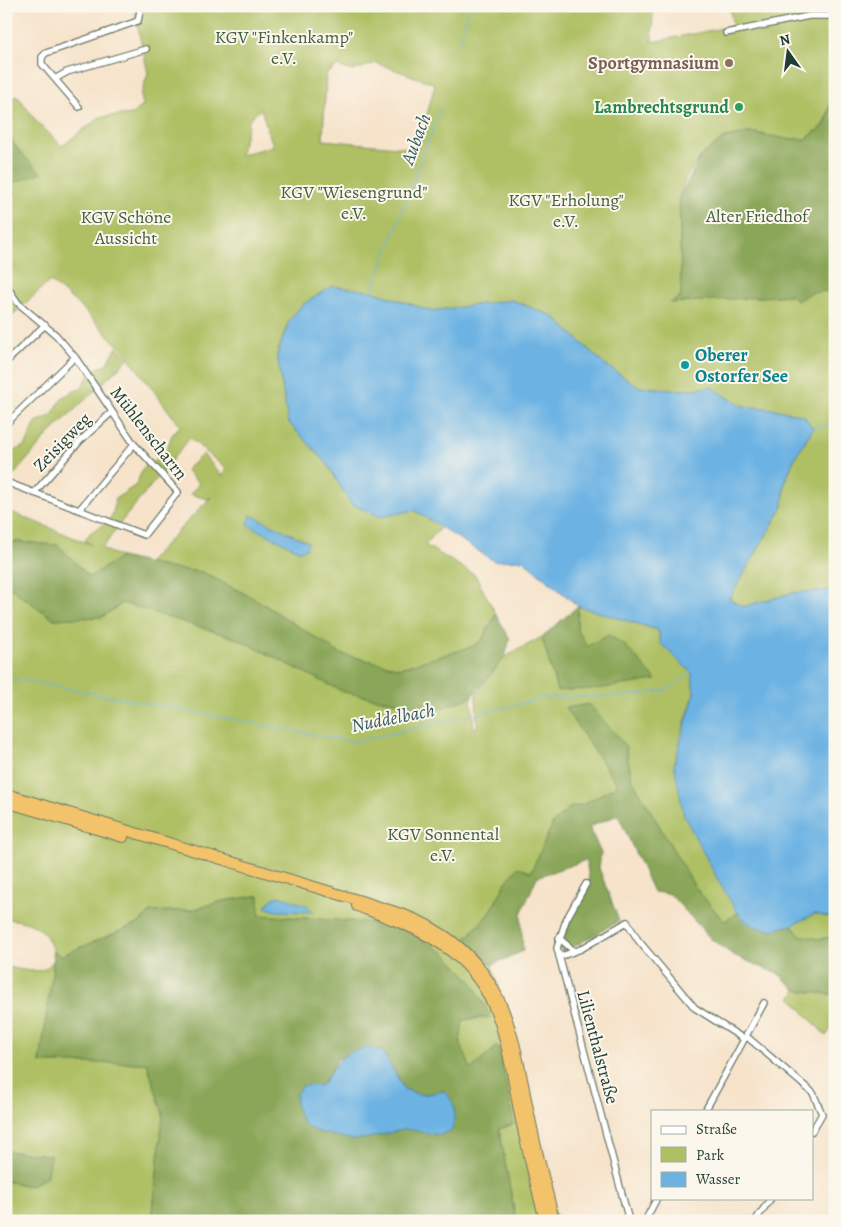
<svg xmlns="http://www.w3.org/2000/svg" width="841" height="1227" viewBox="0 0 841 1227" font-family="Alegreya,serif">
  <rect width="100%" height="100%" fill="#fbf7ec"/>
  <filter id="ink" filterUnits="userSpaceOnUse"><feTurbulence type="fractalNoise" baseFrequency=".02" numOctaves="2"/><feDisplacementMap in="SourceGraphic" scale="10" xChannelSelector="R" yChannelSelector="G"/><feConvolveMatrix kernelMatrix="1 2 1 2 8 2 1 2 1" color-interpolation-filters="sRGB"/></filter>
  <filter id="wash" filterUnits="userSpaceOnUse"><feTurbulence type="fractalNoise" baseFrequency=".0096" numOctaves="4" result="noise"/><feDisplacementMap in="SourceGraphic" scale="20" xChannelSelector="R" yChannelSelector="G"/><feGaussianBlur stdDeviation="1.12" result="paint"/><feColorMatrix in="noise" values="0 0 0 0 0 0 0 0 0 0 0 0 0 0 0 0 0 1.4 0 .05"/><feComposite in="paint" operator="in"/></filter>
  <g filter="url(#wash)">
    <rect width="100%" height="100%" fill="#f6e3ca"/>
    <!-- green -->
    <path fill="#aec063" stroke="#667e4c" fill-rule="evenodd" d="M138 6H653L652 42 733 26 729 6H835V83L825 124 806 139H787L751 132 724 138 701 156 687 176 679 197 681 297 671 303 791 295 797 301 810 293 835 290V583L830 590 792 593 742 607 729 599 783 506 785 482 795 457 813 429 804 416 775 409 742 406 711 387 684 390 639 387 604 364 553 316 511 300 431 311 372 291 302 305 289 321 277 354 288 422 326 462 351 504 381 517 414 510 442 526 425 545 475 575 496 614 481 641 471 647 400 668 341 654 257 600 202 572 169 568 148 562 211 497 207 499 190 494 199 484 186 470 203 454 222 476 226 469 190 438 121 522 102 549 121 557 89 577 58 545 6 541V510L92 545 85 541C90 527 106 528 112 515 114 511 114 504 115 499L136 485 143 468 165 454 172 435 180 426 126 354 80 306 50 281 6 321V305L13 295 6 285V175L41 173C14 145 6 143 6 103L17 95 37 122 62 146 100 117 132 114 143 106 141 95 148 73 135 15ZM376 63 435 84 418 149 323 140 326 74 338 66 352 71ZM261 109 273 146 240 155 250 118Z
      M117 347 128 359 49 434 6 484V455L26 445 36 422 51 416 63 397 82 387 92 370 106 365Z
      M6 585 54 619 102 617 123 603 238 639 344 692 435 710 471 697 474 729 477 727 476 694 505 657 542 637 557 691 587 646 577 629 578 606 658 630 661 644 692 672 694 695 679 740 684 816 738 913 724 922 695 887 632 779 625 745 565 708 618 785 584 804 569 808 553 823 531 872 506 882 491 911 464 941 492 965 499 986 497 990 557 1221H516L499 1129 514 1124 497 1046 471 1069 460 1043 463 1020 491 1017 394 924 258 915 259 896H255L223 901 191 910 150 912 139 923 60 956C50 949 50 941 44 933 35 923 19 920 6 919Z
      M815 914 831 918 835 915V936L819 939 799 935 792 925Z
      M54 959 40 1063H147L163 1114 152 1221H6V1181L29 1186 50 1155 6 1151V967C24 969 44 978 54 959Z
      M796 990 835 995 833 1026 826 1036 791 998Z"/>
    <!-- forest -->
    <path fill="#8aa659" stroke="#547246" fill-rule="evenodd" d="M835 83V290L810 293 797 301 791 295 670 303 681 297 680 197 701 156 724 139 752 133 788 139H807L826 124Z
      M6 130 16 148 41 173 12 183 16 194 6 197Z
      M6 541 58 545 89 577 121 557 169 568 202 572 257 600 341 654 400 668 471 647 481 641 496 614 510 639 505 657 471 697 436 710 344 692 238 639 123 603 102 617 54 619 6 585Z
      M578 606 577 629 587 646 609 635 627 647 656 680 603 688 557 691 542 637Z
      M589 704 625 745 632 779 695 887 724 921 738 913 744 920 771 930 792 925 799 935 819 939 835 936V995L796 990 780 975 733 955 711 939 670 894 653 892 618 815 589 827 601 853 599 868 619 921 562 953 560 944 589 879 586 860 537 877 521 914 523 951 492 965 464 941 491 911 506 882 518 867 531 872 553 823 569 808 584 804 618 785 565 708Z
      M255 896H259V915L394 924 445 953 472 982 491 1017 463 1020 460 1043 471 1069 498 1046 514 1124 499 1129 516 1221H152L163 1114 147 1063H40L54 959 52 951 60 956 139 923 150 912 191 910 223 901ZM338 1058 394 1069 404 1089 421 1095 444 1091 422 1131 406 1129 368 1138 314 1131 322 1085Z
      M6 1151 51 1155 46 1178 29 1186 6 1181Z"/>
    <!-- water -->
    <path fill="#6cb2e3" stroke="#46788c" d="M332 286 372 291 431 311 511 300 553 316 604 364 639 387 684 390 711 387 742 406 775 409 804 416 813 428 795 457 785 481 783 506 729 599 743 607 792 593 830 590 835 593V915L831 918 815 914 792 925 771 930 753 926 744 920 738 913 720 884 684 816 674 764 694 695 692 673 661 644 658 630 578 606 523 560 494 561 414 510 381 517 351 504 326 462 288 422 277 355 289 321 302 305Z
      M251 515 308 542 307 548 300 551 248 525Z
      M281 896 308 906 314 912 276 911 265 907 273 898Z
      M367 1048 382 1051 404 1089 421 1095 444 1091C457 1105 456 1111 452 1130L440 1135 406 1129 368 1138 353 1140 315 1131 303 1124 296 1106V1094L302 1086 322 1085C339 1062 336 1054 367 1048Z"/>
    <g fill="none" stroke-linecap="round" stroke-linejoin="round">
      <!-- stream -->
      <path stroke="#6cb2e3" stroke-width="1" d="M459 45 469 6
        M372 291 441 108
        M813 428 835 424
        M830 590 835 583
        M6 677 354 742 545 698 636 695 667 690 692 672"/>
    </g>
  </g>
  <g filter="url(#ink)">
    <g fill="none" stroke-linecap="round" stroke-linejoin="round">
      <defs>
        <path id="street" d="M726 33 809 16H835
          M55 79 67 72 146 49
          M79 107 42 64V57L46 53 138 21 141 6
          M6 285 18 303 56 335 75 357 134 444 178 492 144 535 6 482
          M6 362 45 325
          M6 424 75 357
          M34 493 80 441 112 412
          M79 510 134 444
          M586 884 566 920 557 948 629 1221
          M559 938 574 951
          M559 957 581 949 627 922 638 940 695 1008 744 1039
          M746 1036 813 1093 822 1114 812 1131
          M705 1111 764 1003
          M645 1221 657 1198
          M755 1221 771 1198"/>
        <path id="highway" d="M6 794 361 901C384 909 411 915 432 928 512 973 514 1048 532 1128 538 1159 547 1190 554 1221
          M6 802 123 837
          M357 906C394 920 432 932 461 960 508 1004 509 1066 522 1125 529 1157 537 1189 545 1221"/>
      </defs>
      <!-- street casing -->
      <use href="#street" stroke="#6a7768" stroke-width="8"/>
      <!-- highway casing -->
      <use href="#highway" stroke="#6a7768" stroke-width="12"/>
      <!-- street -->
      <use href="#street" stroke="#fff" stroke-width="5.5"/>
      <!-- highway -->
      <use href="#highway" stroke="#f2c36a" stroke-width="10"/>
    </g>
  </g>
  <!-- markers -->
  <circle fill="#8d6e63" stroke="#fbf7ec" stroke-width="2" cx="729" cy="63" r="5"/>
  <circle fill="#2e9e5b" stroke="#fbf7ec" stroke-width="2" cx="739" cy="107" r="5"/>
  <circle fill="#0f9aa8" stroke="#fbf7ec" stroke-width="2" cx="685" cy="365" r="5"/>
  <g text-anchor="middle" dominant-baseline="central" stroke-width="4" stroke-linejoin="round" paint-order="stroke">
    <!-- park labels -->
    <g font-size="18" fill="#435e40" stroke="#fbf7ec">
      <text x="284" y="37">KGV "Finkenkamp"<tspan x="284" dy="21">e.V.</tspan></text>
      <text x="354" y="192">KGV "Wiesengrund"<tspan x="354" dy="21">e.V.</tspan></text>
      <text x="566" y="200">KGV "Erholung"<tspan x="566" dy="21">e.V.</tspan></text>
      <text x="757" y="216">Alter Friedhof</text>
      <text x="126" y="217">KGV Schöne<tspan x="126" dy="21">Aussicht</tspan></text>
      <text x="443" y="834">KGV Sonnental<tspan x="443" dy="21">e.V.</tspan></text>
    </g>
    <!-- education labels -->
    <g font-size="18" font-weight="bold" fill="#785e54" stroke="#fbf7ec" text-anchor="end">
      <text x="719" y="63">Sportgymnasium</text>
    </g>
    <!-- leisure labels -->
    <g font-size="18" font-weight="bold" fill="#27864d" stroke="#fbf7ec" text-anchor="end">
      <text x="729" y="107">Lambrechtsgrund</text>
    </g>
    <!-- culture labels -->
    <g font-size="18" font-weight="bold" fill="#0d838f" stroke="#fbf7ec" text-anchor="start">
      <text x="695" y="355">Oberer<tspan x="695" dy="21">Ostorfer See</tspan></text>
    </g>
    <!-- street labels -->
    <g font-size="18" fill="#1f3d34" stroke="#fbf7ec">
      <text transform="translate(149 433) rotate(52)">Mühlenscharrn</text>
      <text transform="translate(62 442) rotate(-46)">Zeisigweg</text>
      <text transform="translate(598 1047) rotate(75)">Lilienthalstraße</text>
    </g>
    <!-- water labels -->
    <g font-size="19" font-style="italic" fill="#325a60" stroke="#fbf7ec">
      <text transform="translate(416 139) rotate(-69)">Aubach</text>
      <text transform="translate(393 718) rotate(-11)">Nuddelbach</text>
    </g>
  </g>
  <!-- margin -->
  <rect width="841" height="1227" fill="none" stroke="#fbf7ec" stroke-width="25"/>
  <!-- legend -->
  <rect x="651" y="1110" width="162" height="90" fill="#fbf7ec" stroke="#a3ada2"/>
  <rect x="661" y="1126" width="25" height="8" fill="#ffffff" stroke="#a3ada2"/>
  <text x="696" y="1134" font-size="15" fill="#1f3d34">Straße</text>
  <rect x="661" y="1147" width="25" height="15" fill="#aec063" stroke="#a3ada2"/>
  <text x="696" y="1160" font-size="15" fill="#1f3d34">Park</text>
  <rect x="661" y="1172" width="25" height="15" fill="#6cb2e3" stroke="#a3ada2"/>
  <text x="696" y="1184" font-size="15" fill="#1f3d34">Wasser</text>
  <!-- north arrow -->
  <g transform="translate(788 52) rotate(346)" stroke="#fbf7ec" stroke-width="4" paint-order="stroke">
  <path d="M0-4L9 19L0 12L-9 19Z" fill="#1f3d34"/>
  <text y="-8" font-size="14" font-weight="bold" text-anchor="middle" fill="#1f3d34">N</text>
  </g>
</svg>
